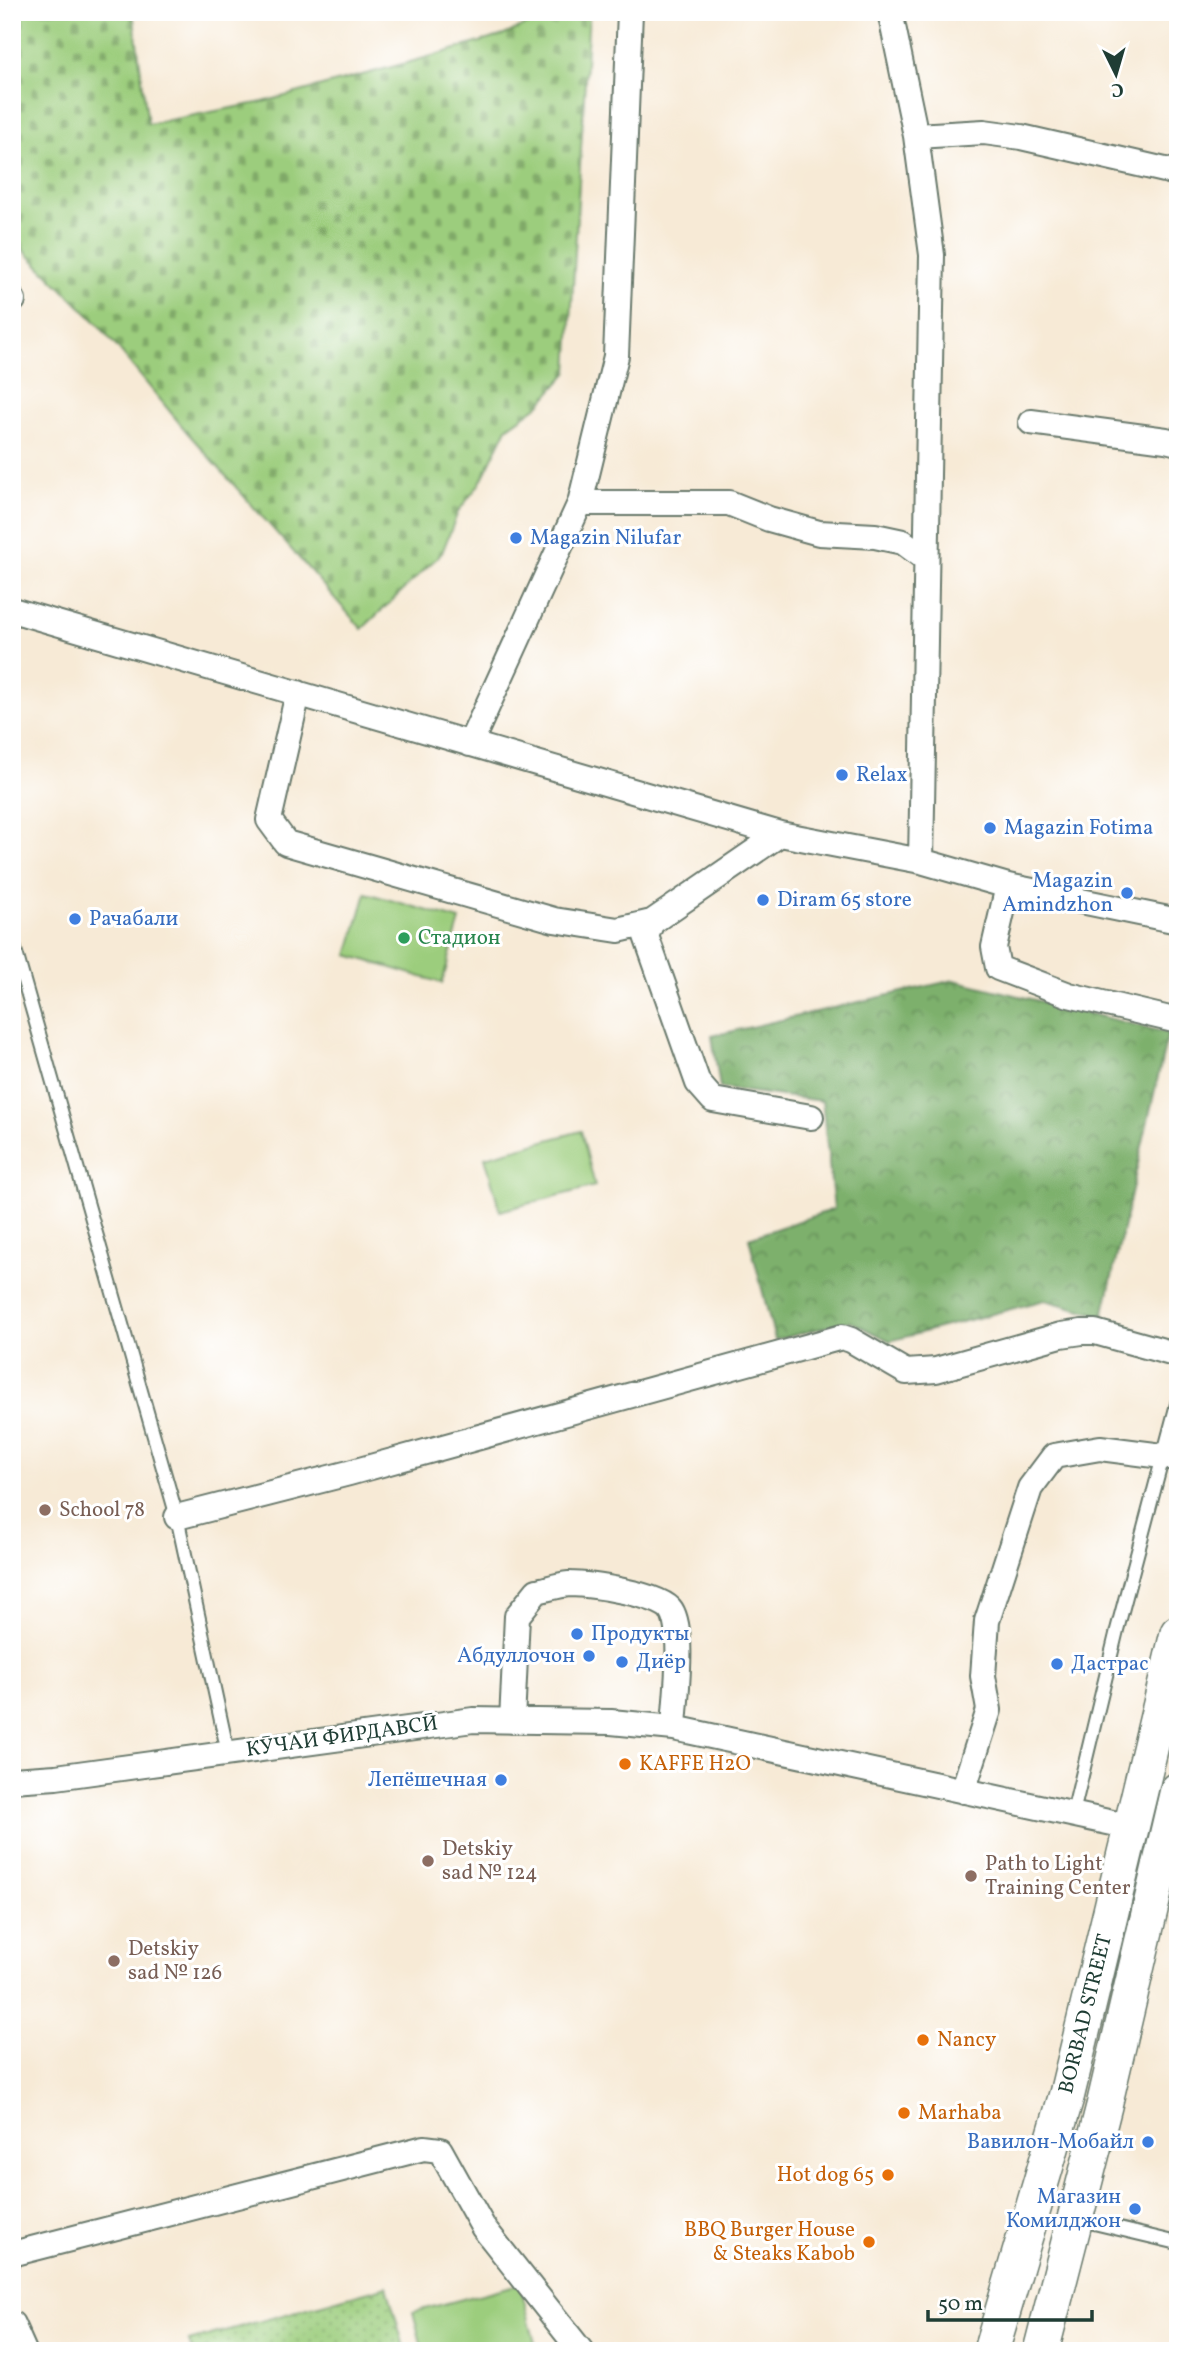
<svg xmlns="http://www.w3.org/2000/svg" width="1190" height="2363" viewBox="0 0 1190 2363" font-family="Vollkorn,serif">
  <defs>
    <pattern id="forest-crowns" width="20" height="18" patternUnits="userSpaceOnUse" patternTransform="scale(1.75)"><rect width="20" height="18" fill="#7db06c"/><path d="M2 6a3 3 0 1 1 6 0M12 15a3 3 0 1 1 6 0" fill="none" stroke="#66905a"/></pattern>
    <pattern id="cemetery-stones" width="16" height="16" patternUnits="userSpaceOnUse" patternTransform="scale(1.75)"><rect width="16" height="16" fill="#9ccd7d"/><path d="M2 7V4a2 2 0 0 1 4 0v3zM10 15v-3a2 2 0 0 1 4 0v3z" fill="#7fa867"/></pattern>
    <pattern id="park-dots" width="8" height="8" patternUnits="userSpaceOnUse" patternTransform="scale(1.75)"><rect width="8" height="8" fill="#9ccd7d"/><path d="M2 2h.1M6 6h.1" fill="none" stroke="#7fa867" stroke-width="1.8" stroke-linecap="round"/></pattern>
  </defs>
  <rect width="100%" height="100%" fill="#fff"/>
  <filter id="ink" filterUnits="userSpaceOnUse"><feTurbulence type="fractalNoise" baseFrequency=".0143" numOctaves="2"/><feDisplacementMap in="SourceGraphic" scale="14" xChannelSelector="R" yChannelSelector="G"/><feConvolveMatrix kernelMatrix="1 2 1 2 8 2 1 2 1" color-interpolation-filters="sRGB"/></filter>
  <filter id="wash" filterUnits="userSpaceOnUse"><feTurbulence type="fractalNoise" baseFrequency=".00686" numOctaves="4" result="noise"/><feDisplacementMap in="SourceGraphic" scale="28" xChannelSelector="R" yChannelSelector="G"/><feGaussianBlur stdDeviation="1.57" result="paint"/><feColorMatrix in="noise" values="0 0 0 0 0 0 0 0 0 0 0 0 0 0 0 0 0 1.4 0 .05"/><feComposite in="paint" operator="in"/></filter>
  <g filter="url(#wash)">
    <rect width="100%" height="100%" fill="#f7ead6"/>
    <!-- grass -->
    <path fill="#9ccd7d" stroke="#5e8558" stroke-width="2" d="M366 893 460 920 442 983 348 955Z
      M581 1131 595 1186 500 1211 485 1157Z
      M520 2284 537 2351H423L413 2312Z"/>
    <!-- forest -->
    <path fill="url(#forest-crowns)" stroke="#4e7650" stroke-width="2" d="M954 980 1168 1033 1103 1316 1045 1300 890 1341 850 1321 775 1340 749 1238 834 1209 822 1101 720 1088 712 1036Z"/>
    <!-- cemetery -->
    <path fill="url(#cemetery-stones)" stroke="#5e8558" stroke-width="2" d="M12 12H133L148 124 263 102 432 56 504 35 554 12H589L568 372 539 405 507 428 480 483 458 512 442 553 362 629 186 431 97 323 12 239Z"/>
    <!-- park -->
    <path fill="url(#park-dots)" stroke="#5e8558" stroke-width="2" d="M387 2286 405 2351H192L189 2341Z"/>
  </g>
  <g filter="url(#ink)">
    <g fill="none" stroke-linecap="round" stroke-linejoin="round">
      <defs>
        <path id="lane" d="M12 939 177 1517 228 1753
          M1073 1813 1117 1630 1178 1400
          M1077 2219 1178 2243"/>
        <path id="street" d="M630 12 616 356 580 503H729L769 519 819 533 875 536 903 542 926 559
          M890 12 916 136 932 255 921 861
          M916 136 984 132 1021 137 1178 173
          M12 300H13
          M1031 422 1166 440 1178 443
          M12 610 780 834 921 861 1008 886 1178 921
          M298 693 269 820 286 843 554 920 618 930 652 922
          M470 744 580 503
          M780 834 652 922 646 936 698 1083 713 1100 811 1117
          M1008 886 994 947 998 968 1069 995 1178 1021
          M177 1517 349 1473 842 1337 851 1340 906 1372 936 1370 1061 1335 1082 1332H1095L1178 1355
          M512 1721 517 1616 537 1591C547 1589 558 1585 569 1584 588 1584 661 1594 671 1610 685 1632 675 1701 674 1728
          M12 1780 56 1777 473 1720 611 1722 674 1728 1131 1827
          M963 1791 989 1710 983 1676 987 1621 1030 1488 1054 1456 1100 1448 1178 1458
          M12 2254 424 2148 440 2150 483 2227 581 2351
          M12 2324 24 2351"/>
        <path id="secondary" d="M991 2351 1067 2094 1178 1633
          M1041 2351 1104 2106 1178 1790"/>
      </defs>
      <!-- lane casing -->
      <use href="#lane" stroke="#6b7a6d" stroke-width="16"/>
      <!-- street casing -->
      <use href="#street" stroke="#6b7a6d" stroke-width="28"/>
      <!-- secondary casing -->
      <use href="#secondary" stroke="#6b7a6d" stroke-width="38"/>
      <!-- lane -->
      <use href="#lane" stroke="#fff" stroke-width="12"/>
      <!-- street -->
      <use href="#street" stroke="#fff" stroke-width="24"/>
      <!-- secondary -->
      <use href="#secondary" stroke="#fff" stroke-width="35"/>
    </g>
  </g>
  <!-- markers -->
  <g fill="#3f7fe0" stroke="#fff" stroke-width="2.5">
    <circle cx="516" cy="538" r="7"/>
    <circle cx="842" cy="775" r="7"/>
    <circle cx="990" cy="828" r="7"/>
    <circle cx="1127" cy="893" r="7"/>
    <circle cx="763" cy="900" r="7"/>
    <circle cx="75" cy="919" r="7"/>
    <circle cx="577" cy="1634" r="7"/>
    <circle cx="589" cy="1656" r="7"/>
    <circle cx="622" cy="1662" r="7"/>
    <circle cx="1057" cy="1664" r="7"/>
    <circle cx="501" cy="1780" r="7"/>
    <circle cx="1148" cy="2142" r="7"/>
    <circle cx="1135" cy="2209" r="7"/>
  </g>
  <circle fill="#2e9e5b" stroke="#fff" stroke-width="2.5" cx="404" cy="938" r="7"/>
  <g fill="#8d6e63" stroke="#fff" stroke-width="2.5">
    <circle cx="45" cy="1510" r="7"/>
    <circle cx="428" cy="1861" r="7"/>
    <circle cx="971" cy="1876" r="7"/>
    <circle cx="114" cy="1961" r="7"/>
  </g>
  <g fill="#e8710a" stroke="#fff" stroke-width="2.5">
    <circle cx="625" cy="1764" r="7"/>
    <circle cx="923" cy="2040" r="7"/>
    <circle cx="904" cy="2113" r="7"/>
    <circle cx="888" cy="2175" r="7"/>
    <circle cx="869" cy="2242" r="7"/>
  </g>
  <g text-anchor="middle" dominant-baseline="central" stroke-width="6" stroke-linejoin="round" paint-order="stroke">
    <!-- shop labels -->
    <g font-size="21" fill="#366cbe" stroke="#fff" text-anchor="start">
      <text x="530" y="538">Magazin Nilufar</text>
      <text x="856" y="775">Relax</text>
      <text x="1004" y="828">Magazin Fotima</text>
      <text x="1113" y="881" text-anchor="end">Magazin<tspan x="1113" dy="24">Amindzhon</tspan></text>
      <text x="777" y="900">Diram 65 store</text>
      <text x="89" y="919">Рачабали</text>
      <text x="591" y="1634">Продукты</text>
      <text x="575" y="1656" text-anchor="end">Абдуллочон</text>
      <text x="636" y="1662">Диëр</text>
      <text x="1071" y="1664">Дастрас</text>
      <text x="487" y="1780" text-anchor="end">Лепёшечная</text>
      <text x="1134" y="2142" text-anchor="end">Вавилон-Мобайл</text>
      <text x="1121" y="2197" text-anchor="end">Магазин<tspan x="1121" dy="24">Комилджон</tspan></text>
    </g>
    <!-- leisure labels -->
    <g font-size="21" fill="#27864d" stroke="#fff" text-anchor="start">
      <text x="418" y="938">Стадион</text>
    </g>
    <!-- education labels -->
    <g font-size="21" fill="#785e54" stroke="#fff" text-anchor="start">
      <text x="59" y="1510">School 78</text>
      <text x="442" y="1849">Detskiy<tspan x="442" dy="24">sad № 124</tspan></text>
      <text x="985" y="1864">Path to Light<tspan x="985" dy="24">Training Center</tspan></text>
      <text x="128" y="1949">Detskiy<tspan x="128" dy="24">sad № 126</tspan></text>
    </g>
    <!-- street labels -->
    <g font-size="21" fill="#1f3d34" stroke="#fff">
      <text transform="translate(342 1737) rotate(-8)">КӮЧАИ ФИРДАВСӢ</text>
      <text transform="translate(1086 2014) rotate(-76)">BORBAD STREET</text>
    </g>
    <!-- food labels -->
    <g font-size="21" fill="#c56008" stroke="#fff" text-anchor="start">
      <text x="639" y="1764">KAFFE H2O</text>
      <text x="937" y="2040">Nancy</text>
      <text x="918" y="2113">Marhaba</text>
      <text x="874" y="2175" text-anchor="end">Hot dog 65</text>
      <text x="855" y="2230" text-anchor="end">BBQ Burger House<tspan x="855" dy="24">&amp; Steaks Kabob</tspan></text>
    </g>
  </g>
  <!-- margin -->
  <rect width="1190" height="2363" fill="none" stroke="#fff" stroke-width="42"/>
  <!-- north arrow -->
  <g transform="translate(1116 74) rotate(175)" stroke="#ffffff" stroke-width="5" paint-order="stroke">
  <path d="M0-5L12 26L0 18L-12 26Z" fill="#1f3d34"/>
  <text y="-10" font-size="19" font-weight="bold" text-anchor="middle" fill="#1f3d34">С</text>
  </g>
  <!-- scale -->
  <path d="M928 2310v10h164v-10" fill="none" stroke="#1f3d34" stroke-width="3.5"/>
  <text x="938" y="2310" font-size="21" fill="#1f3d34" stroke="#ffffff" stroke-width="5" paint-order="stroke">50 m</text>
</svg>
